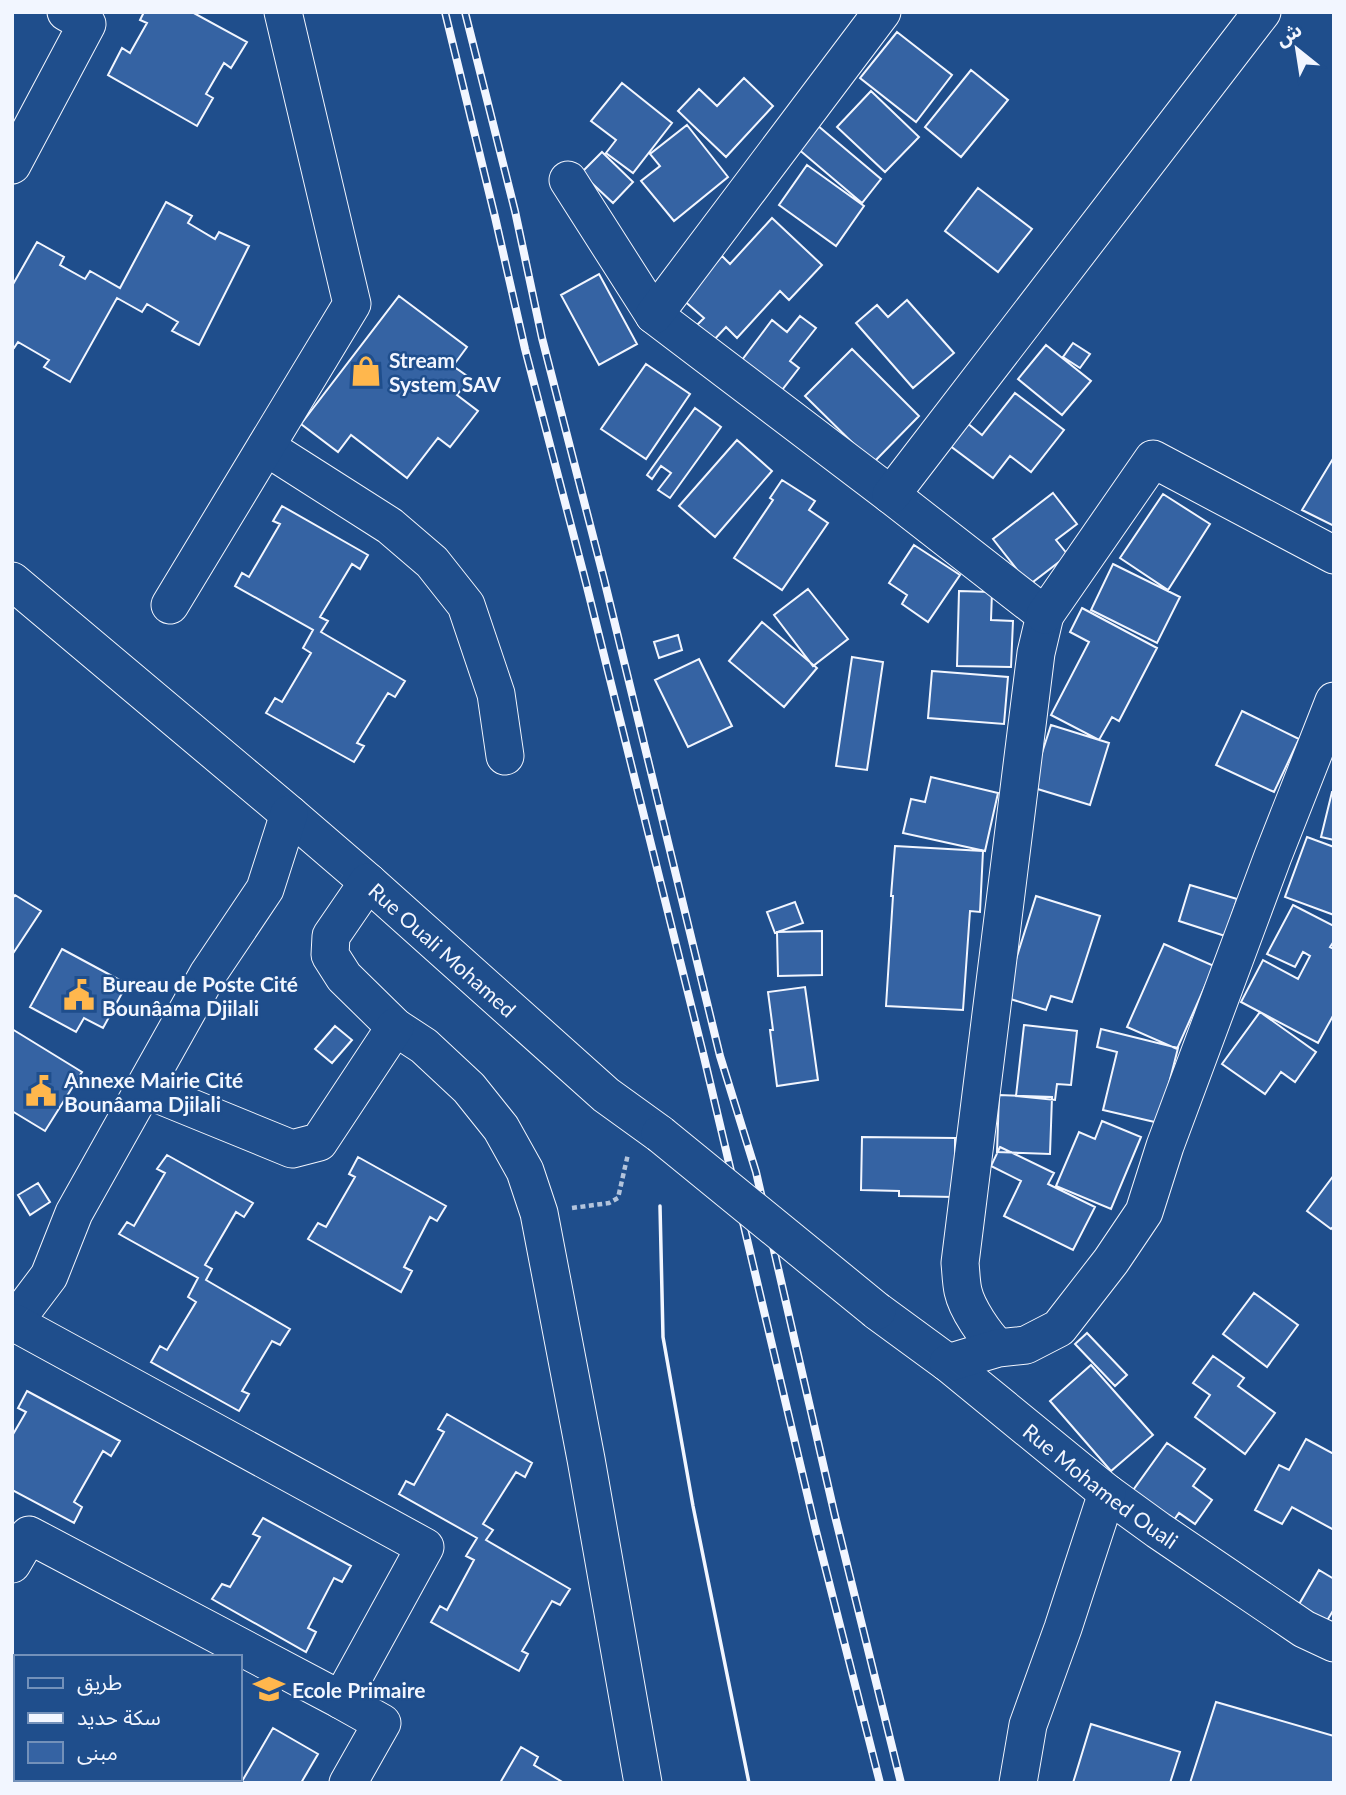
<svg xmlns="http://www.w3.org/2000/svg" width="1346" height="1795" viewBox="0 0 1346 1795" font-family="Lato,'Noto Sans Arabic',sans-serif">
  <rect width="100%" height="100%" fill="#1f4e8c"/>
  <!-- building -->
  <path fill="#3563a3" stroke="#f2f6ff" stroke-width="2" d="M144 12H192L247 42 231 68 224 63 206 94 213 98 197 126 108 75 122 48 130 53 147 23 140 20Z
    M897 32 952 75 916 122 860 78Z
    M971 70 1008 100 961 157 925 127Z
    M744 78 773 106 726 157 678 111 699 89 717 106Z
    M622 83 672 123 633 173 606 153 616 140 591 121Z
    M871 91 919 137 885 172 837 127Z
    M687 125 728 177 674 221 641 181 660 166 650 154Z
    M817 125 881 179 862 203 797 148Z
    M602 152 633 182 613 203 581 173Z
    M807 165 864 206 836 246 779 205Z
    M978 188 1032 229 998 272 945 231Z
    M166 202 192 216 188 223 215 239 219 232 249 246 199 345 172 331 178 322 147 304 142 312 117 298 70 382 44 367 49 360 18 342 14 348 12 347V286L37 242 64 257 60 265 85 279 90 271 120 288Z
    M772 218 822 265 789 300 780 291 737 338 726 327 712 342 695 327 704 318 682 299 722 256 730 264Z
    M599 274 637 344 599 365 561 295Z
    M399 296 467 347 453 366 470 378 457 395 478 411 450 447 438 438 407 478 351 435 338 452 301 424Z
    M907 300 954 353 913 388 856 323 877 305 888 317Z
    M800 316 816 328 790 361 799 368 782 390 742 360 772 320 787 332Z
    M1073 343 1090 354 1080 368 1063 357Z
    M1046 345 1091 381 1062 415 1018 379Z
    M852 349 919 416 873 463 805 396Z
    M646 364 690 394 646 459 601 429Z
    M1015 393 1064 430 1031 472 1010 456 993 478 949 445 967 423 982 435Z
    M695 408 721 427 670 498 658 490 671 473 661 466 652 479 647 475Z
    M737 440 772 471 715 537 679 506Z
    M1334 457V526L1302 510Z
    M782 480 815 501 809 510 828 523 782 590 734 558 773 500 770 498Z
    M1053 493 1077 524 1056 540 1068 555 1029 585 993 539Z
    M1163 494 1210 524 1168 590 1120 558Z
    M282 506 368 555 360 569 352 564 320 617 328 621 321 632 405 681 395 697 388 693 357 743 364 746 354 762 266 713 275 698 282 702 311 653 303 648 313 630 235 586 242 573 249 577 280 524 273 521Z
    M914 545 960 575 928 622 902 604 907 595 889 583Z
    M1113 564 1180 597 1157 643 1091 610Z
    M808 589 848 639 813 666 774 615Z
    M959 591 992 592 991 620 1013 621 1011 667 957 666Z
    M1082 608 1157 648 1119 721 1112 717 1099 740 1051 715 1089 642 1070 632Z
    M762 622 817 668 784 707 729 661Z
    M678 635 682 650 659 658 654 642Z
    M852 657 883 662 867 770 836 766Z
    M699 659 732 726 688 747 655 680Z
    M932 671 1008 677 1004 724 928 718Z
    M1242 711 1299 739 1274 792 1216 765Z
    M1051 725 1109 743 1090 805 1031 787Z
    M931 777 998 793 985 851 903 833 911 799 925 802Z
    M1332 792H1334V840L1321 837Z
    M1307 837 1334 847V915L1285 897Z
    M895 846 983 851 980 912 970 911 963 1010 886 1006 893 896H891Z
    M1190 885 1237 899 1225 936 1179 921Z
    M15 895 41 911 12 955V899Z
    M1036 896 1100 916 1072 1002 1051 996 1046 1010 1004 997Z
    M795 902 803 923 775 933 767 912Z
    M1293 905 1334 926V941L1330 947 1334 949V1014L1318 1043 1241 1002 1263 960 1298 979 1310 956 1303 952 1295 967 1267 954Z
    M822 931V975L778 976 777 932Z
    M1164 944 1214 966 1177 1049 1127 1027Z
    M62 949 127 984 103 1028 84 1018 76 1032 30 1007Z
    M805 987 818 1080 777 1086 770 1030H773L768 992Z
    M1260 1012 1316 1052 1295 1082 1281 1072 1265 1094 1222 1064Z
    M1024 1025 1077 1031 1071 1085 1057 1084 1055 1100 1016 1096Z
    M335 1026 352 1040 332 1063 315 1049Z
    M12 1029 82 1072 45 1131 12 1111Z
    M1101 1029 1178 1048 1159 1123 1103 1110 1117 1052 1097 1047Z
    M999 1095 1052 1097 1050 1154 997 1152Z
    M1102 1121 1141 1137 1111 1209 1056 1186 1079 1132 1095 1139Z
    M862 1137 955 1138V1197L899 1196V1191L861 1190Z
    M1000 1147 1054 1173 1048 1184 1095 1207 1073 1250 1004 1216 1021 1181 991 1166Z
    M167 1155 253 1203 244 1217 236 1212 205 1265 212 1269 206 1280 290 1329 280 1345 272 1341 242 1391 249 1394 239 1411 151 1362 160 1346 167 1350 196 1302 188 1297 198 1278 119 1234 127 1222 134 1226 165 1173 157 1169Z
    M358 1157 446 1206 437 1221 430 1217 404 1267 412 1271 401 1292 308 1239 318 1223 326 1227 355 1177 349 1174Z
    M1334 1175V1226L1331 1229 1307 1211Z
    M38 1183 50 1202 30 1215 18 1195Z
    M1254 1293 1298 1325 1267 1367 1223 1334Z
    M1087 1333 1127 1375 1115 1386 1075 1344Z
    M1213 1356 1244 1378 1238 1386 1275 1413 1245 1454 1195 1417 1210 1395 1193 1383Z
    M1091 1365 1153 1435 1111 1471 1050 1401Z
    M27 1391 120 1441 111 1456 103 1451 74 1502 82 1507 74 1523 12 1490V1436L26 1412 18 1408Z
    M447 1414 532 1463 525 1477 516 1472 483 1524 493 1530 486 1540 570 1589 560 1605 552 1601 522 1651 528 1654 519 1671 431 1622 440 1606 447 1610 474 1560 466 1556 477 1538 399 1494 406 1481 414 1485 444 1432 438 1429Z
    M1306 1439 1334 1454V1530L1292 1507 1282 1524 1255 1510 1279 1465 1289 1470Z
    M1167 1443 1205 1469 1193 1486 1212 1500 1195 1524 1179 1513 1167 1530 1126 1500Z
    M263 1518 351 1566 342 1582 334 1578 308 1628 316 1632 306 1652 212 1599 222 1584 230 1587 260 1537 253 1534Z
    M1319 1570 1334 1579V1609L1319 1634 1291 1618Z
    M1216 1702 1334 1736V1783H1190Z
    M1091 1724 1180 1752 1170 1783H1073Z
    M273 1728 318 1754 301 1783H241Z
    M521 1747 538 1757 534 1765 564 1783H500Z"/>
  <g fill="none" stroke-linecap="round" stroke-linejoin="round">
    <defs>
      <g id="minor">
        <path d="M12 165 87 24 66 12"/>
        <path d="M568 180 654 315 891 495 1045 615 1036 653 960 1263C961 1272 961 1282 963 1291 967 1309 985 1335 998 1348"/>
        <path d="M654 315 882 12"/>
        <path d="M266 447 390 526 432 562 466 605 496 694 505 756"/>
        <path d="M891 495 1262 12"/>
        <path id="s1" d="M12 581 289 814 368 882 606 1095 660 1134"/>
        <path d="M170 605 352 304 283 12"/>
        <path d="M1045 615 1153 459 1334 555"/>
        <path d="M368 882 331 936 330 955 344 977 395 1027 424 1046 469 1088 501 1128 525 1171 539 1213 586 1459 643 1783"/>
        <path d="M145 1089 292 1149 319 1142 395 1027"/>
        <path id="s2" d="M877 1311 948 1363 1107 1493 1158 1530 1304 1629 1334 1643"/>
        <path d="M12 1325 49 1276 74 1213 208 974 265 889 289 814"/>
        <path d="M948 1363 998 1348 1026 1345 1059 1328 1111 1261 1144 1212 1165 1146 1273 856 1334 701"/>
        <path d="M12 1564 29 1535 341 1700 425 1547 15 1323"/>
        <path d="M341 1700 382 1723 348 1783"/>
        <path d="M1018 1783 1028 1725 1063 1628 1107 1493"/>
      </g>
    </defs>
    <!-- minor casing -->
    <use href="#minor" stroke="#f2f6ff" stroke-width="39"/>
    <!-- path -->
    <path stroke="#b3c4dc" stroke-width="4.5" stroke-dasharray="5 3.5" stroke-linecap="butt" d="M572 1208 609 1203 618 1198 628 1154"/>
    <!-- minor -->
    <use href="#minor" stroke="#1f4e8c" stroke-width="37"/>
    <defs>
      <path id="rail" d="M445 12 495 217 525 349 586 583 704 1057 815 1527 880 1783
        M465 12 515 211 542 338 604 579 720 1056 756 1172 835 1516 901 1783"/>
    </defs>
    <!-- rail casing -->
    <use href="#rail" stroke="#f2f6ff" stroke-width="8"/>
    <!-- rail -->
    <use href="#rail" stroke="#1f4e8c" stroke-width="5" stroke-dasharray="16" stroke-linecap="butt"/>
    <defs>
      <path id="minor-bridge" d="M660 1134 877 1311"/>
    </defs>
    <!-- minor-bridge casing -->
    <use href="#minor-bridge" stroke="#f2f6ff" stroke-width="39" stroke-linecap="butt"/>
    <!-- minor-bridge -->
    <use href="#minor-bridge" stroke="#1f4e8c" stroke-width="37"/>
    <!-- wall -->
    <path stroke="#f2f6ff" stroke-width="3.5" d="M660 1206 663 1337 693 1506 749 1783"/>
  </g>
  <!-- icons -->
  <defs>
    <symbol id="shop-bare" viewBox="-9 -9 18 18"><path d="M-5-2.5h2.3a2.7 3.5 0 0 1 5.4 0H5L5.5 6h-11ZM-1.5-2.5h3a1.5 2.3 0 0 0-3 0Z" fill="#ffb74d" stroke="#1f4e8c" stroke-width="2.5" paint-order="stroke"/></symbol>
    <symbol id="civic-bare" viewBox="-9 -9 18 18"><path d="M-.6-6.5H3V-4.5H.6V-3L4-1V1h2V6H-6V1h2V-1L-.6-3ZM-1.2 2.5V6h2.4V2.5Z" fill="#ffb74d" stroke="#1f4e8c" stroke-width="2.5" paint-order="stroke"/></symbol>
    <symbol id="school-bare" viewBox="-9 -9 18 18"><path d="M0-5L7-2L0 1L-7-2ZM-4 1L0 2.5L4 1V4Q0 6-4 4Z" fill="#ffb74d" stroke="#1f4e8c" stroke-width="2.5" paint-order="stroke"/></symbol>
  </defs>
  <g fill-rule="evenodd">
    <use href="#shop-bare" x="344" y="349" width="44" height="44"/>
    <use href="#civic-bare" x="57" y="973" width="44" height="44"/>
    <use href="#civic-bare" x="19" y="1069" width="44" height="44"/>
    <use href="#school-bare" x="247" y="1667" width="44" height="44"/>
  </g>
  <g text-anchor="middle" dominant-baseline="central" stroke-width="5" stroke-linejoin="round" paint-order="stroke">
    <!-- poi labels -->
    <g font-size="21" font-weight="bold" fill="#f2f6ff" stroke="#1f4e8c" text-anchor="start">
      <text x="389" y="359">Stream<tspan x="389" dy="24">System SAV</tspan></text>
      <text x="102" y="983">Bureau de Poste Cité<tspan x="102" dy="24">Bounâama Djilali</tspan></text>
      <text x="64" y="1079">Annexe Mairie Cité<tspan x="64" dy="24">Bounâama Djilali</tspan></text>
      <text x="292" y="1689">Ecole Primaire</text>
    </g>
    <!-- street labels -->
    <g font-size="21" fill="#f2f6ff" stroke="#1f4e8c">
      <text stroke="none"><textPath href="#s1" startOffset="567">Rue Ouali Mohamed</textPath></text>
      <text stroke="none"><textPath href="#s2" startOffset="284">Rue Mohamed Ouali</textPath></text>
    </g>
  </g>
  <!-- border -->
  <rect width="1346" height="1795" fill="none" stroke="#f2f6ff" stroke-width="28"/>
  <!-- legend -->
  <rect x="14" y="1655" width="228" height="126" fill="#1f4e8c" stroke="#7391ba" stroke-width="2"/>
  <rect x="28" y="1678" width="35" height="10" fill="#1f4e8c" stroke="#7391ba" stroke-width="2"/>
  <text x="77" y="1690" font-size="21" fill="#f2f6ff">طريق</text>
  <rect x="28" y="1713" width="35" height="10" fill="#f2f6ff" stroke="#7391ba" stroke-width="2"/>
  <text x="77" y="1725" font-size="21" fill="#f2f6ff">سكة حديد</text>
  <rect x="28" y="1742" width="35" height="21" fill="#3563a3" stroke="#7391ba" stroke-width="2"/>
  <text x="77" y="1760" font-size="21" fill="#f2f6ff">مبنى</text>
  <!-- north arrow -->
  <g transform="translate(1297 49) rotate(330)" stroke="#1f4e8c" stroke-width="5" paint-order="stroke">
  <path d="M0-5L12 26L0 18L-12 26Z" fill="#f2f6ff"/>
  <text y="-10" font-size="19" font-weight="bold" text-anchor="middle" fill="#f2f6ff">ش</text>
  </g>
</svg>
